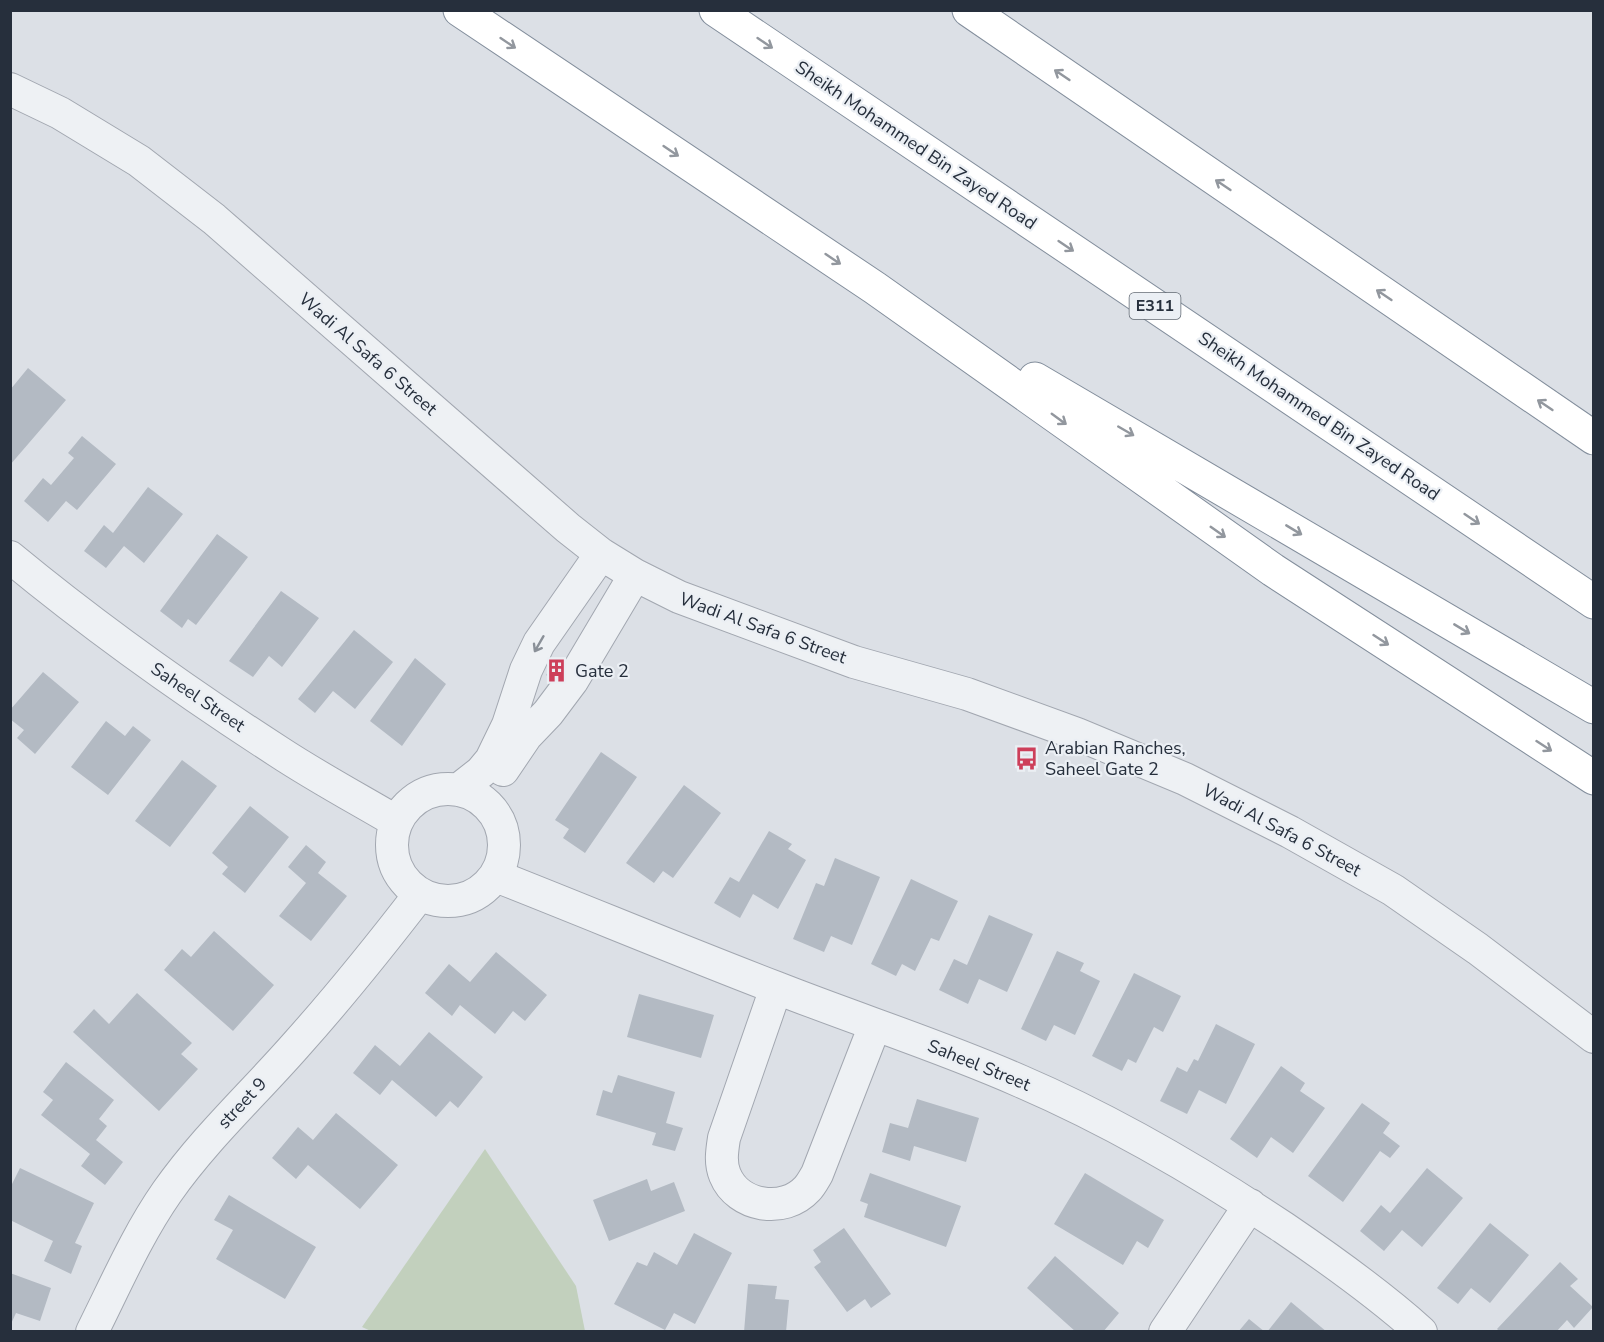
<svg xmlns="http://www.w3.org/2000/svg" width="1604" height="1342" viewBox="0 0 1604 1342" font-family="'Nunito Sans',sans-serif">
  <rect width="100%" height="100%" fill="#dce0e6"/>
  <!-- green -->
  <path fill="#c2d0bd" d="M485 1149 576 1286 585 1331 373 1332 362 1327Z"/>
  <!-- building -->
  <path fill="#b3bac3" d="M28 368 66 400 10 465V390Z
    M82 436 116 464 77 510 66 501 48 522 24 501 43 478 51 485 74 458 68 453Z
    M148 487 183 514 144 563 124 546 106 568 84 551 104 525 113 533Z
    M217 534 248 557 196 625 188 619 182 628 160 611Z
    M281 591 319 618 282 667 269 656 253 677 229 661Z
    M354 630 393 662 355 709 333 691 315 713 298 699Z
    M415 658 446 684 402 746 370 721Z
    M558 658 569 667 557 683 546 675Z
    M43 672 79 702 35 754 17 738 24 730 10 719V710Z
    M106 721 125 736 133 726 151 740 108 795 71 767Z
    M601 752 637 777 585 853 563 838 569 829 555 820Z
    M182 760 217 786 170 847 135 821Z
    M684 785 721 813 673 878 663 871 654 883 626 863Z
    M250 806 289 837 245 893 222 874 228 867 212 853Z
    M769 831 792 844 788 849 806 860 778 909 753 894 740 918 714 903 730 877 739 882Z
    M306 845 326 862 318 873 347 896 311 941 279 916 306 883 288 867Z
    M835 858 880 877 852 945 831 936 824 952 793 939 816 883 824 886Z
    M911 879 958 901 939 941 931 938 915 971 902 964 896 976 871 964Z
    M989 915 1033 934 1007 992 979 979 968 1004 939 990 954 959 967 965Z
    M214 931 274 985 233 1031 164 970 182 949 191 957Z
    M1057 951 1084 963 1080 971 1100 981 1075 1035 1054 1025 1046 1041 1021 1029Z
    M496 952 547 995 525 1021 513 1011 495 1034 460 1005 452 1016 425 993 449 964 470 982Z
    M1134 973 1181 996 1163 1032 1154 1027 1136 1063 1128 1059 1122 1071 1092 1056Z
    M137 993 192 1043 181 1054 198 1069 159 1111 73 1032 94 1009 109 1024Z
    M639 994 714 1015 701 1058 627 1037Z
    M1216 1024 1255 1044 1226 1104 1199 1090 1187 1114 1160 1101 1177 1067 1187 1072 1194 1059 1198 1061Z
    M429 1032 483 1077 458 1108 450 1101 436 1117 392 1080 380 1095 353 1073 375 1045 400 1066Z
    M66 1062 114 1100 99 1119 107 1126 96 1140 123 1162 105 1185 81 1166 90 1154 41 1115 53 1100 43 1092Z
    M1281 1066 1305 1083 1300 1091 1325 1108 1293 1153 1271 1137 1257 1158 1230 1139Z
    M618 1075 675 1092 666 1123 683 1128 675 1151 652 1145 656 1133 596 1115 603 1090 612 1093Z
    M917 1099 979 1118 966 1162 914 1146 910 1161 882 1152 890 1123 908 1128Z
    M1362 1103 1390 1123 1383 1133 1400 1146 1390 1158 1380 1151 1343 1202 1308 1176Z
    M336 1113 398 1165 360 1209 308 1165 296 1179 272 1158 298 1127 313 1140Z
    M20 1168 94 1203 75 1243 82 1246 71 1274 44 1261 53 1241 10 1220V1188Z
    M1427 1168 1463 1198 1422 1247 1402 1230 1384 1251 1360 1231 1381 1205 1390 1213Z
    M870 1173 961 1206 946 1247 864 1217 868 1204 860 1201Z
    M1085 1173 1164 1220 1148 1248 1137 1241 1123 1265 1054 1224Z
    M647 1179 651 1191 674 1182 685 1211 609 1241 593 1200Z
    M229 1195 316 1247 285 1299 216 1259 233 1230 214 1220Z
    M1490 1223 1529 1255 1490 1303 1471 1288 1458 1304 1437 1288Z
    M844 1228 891 1294 871 1308 865 1299 847 1312 814 1267 821 1262 813 1250Z
    M694 1233 732 1253 695 1324 674 1313 665 1330 614 1304 637 1262 647 1266 654 1252 677 1265Z
    M1055 1256 1119 1313 1103 1332H1076L1027 1288Z
    M1560 1262 1578 1279 1570 1286 1593 1307 1574 1328 1567 1320 1556 1332H1500L1497 1329Z
    M10 1273 51 1288 40 1321 16 1313 10 1326Z
    M748 1284 777 1286 775 1299 789 1300 786 1332H744Z
    M1291 1302 1327 1332H1267Z
    M1249 1319 1265 1332H1238Z"/>
  <g fill="none" stroke-linecap="round" stroke-linejoin="round">
    <defs>
      <path id="minor" d="M10 89 60 113 139 161 214 219 568 528 601 554 635 575 679 597 854 662 967 694 1077 734 1185 779 1290 832 1393 890 1478 949 1594 1037
        M10 557C96 628 186 692 279 752 317 777 358 799 397 822
        M503 770 526 736 548 713 572 681 635 575
        M392 845a56 56 0 1 1 112 0a56 56 0 1 1-112 0Z
        M458 790 481 772 491 760 508 725 526 670 539 643 601 554
        M496 876C590 913 683 952 777 988 858 1020 941 1046 1020 1081 1113 1121 1200 1172 1284 1228 1331 1260 1379 1294 1421 1332
        M776 988 724 1138C722 1151 720 1163 725 1175 738 1207 784 1214 807 1189 811 1185 814 1179 817 1174L875 1025
        M92 1332C116 1284 137 1235 167 1192 205 1138 253 1094 296 1045 339 997 380 946 420 894
        M1165 1332 1250 1205"/>
      <path id="highway" d="M460 10 875 288 1273 570 1594 778
        M716 10 1594 602
        M969 10 1594 438
        M1035 379 1594 707"/>
    </defs>
    <!-- minor casing -->
    <use href="#minor" stroke="#a2a7b0" stroke-width="34"/>
    <!-- highway casing -->
    <use href="#highway" stroke="#838e9c" stroke-width="35"/>
    <!-- minor -->
    <use href="#minor" stroke="#eef1f4" stroke-width="32"/>
    <!-- highway -->
    <use href="#highway" stroke="#fff" stroke-width="33"/>
  </g>
  <!-- one-way arrows -->
  <defs><path id="oneway-shaft" d="M-6 0H5M1.5-3L5.5 0L1.5 3" fill="none" stroke-width="1.6" stroke-linecap="round" stroke-linejoin="round" transform="scale(1.5)"/></defs>
  <g stroke="#92979e">
    <use href="#oneway-shaft" transform="translate(508 43) rotate(34)"/>
    <use href="#oneway-shaft" transform="translate(765 43) rotate(34)"/>
    <use href="#oneway-shaft" transform="translate(1062 75) rotate(-146)"/>
    <use href="#oneway-shaft" transform="translate(671 151) rotate(34)"/>
    <use href="#oneway-shaft" transform="translate(1223 185) rotate(-146)"/>
    <use href="#oneway-shaft" transform="translate(1066 246) rotate(34)"/>
    <use href="#oneway-shaft" transform="translate(833 259) rotate(34)"/>
    <use href="#oneway-shaft" transform="translate(1384 295) rotate(-146)"/>
    <use href="#oneway-shaft" transform="translate(1545 405) rotate(-146)"/>
    <use href="#oneway-shaft" transform="translate(1059 419) rotate(36)"/>
    <use href="#oneway-shaft" transform="translate(1126 431) rotate(30)"/>
    <use href="#oneway-shaft" transform="translate(1472 519) rotate(34)"/>
    <use href="#oneway-shaft" transform="translate(1294 530) rotate(31)"/>
    <use href="#oneway-shaft" transform="translate(1218 532) rotate(35)"/>
    <use href="#oneway-shaft" transform="translate(1462 629) rotate(31)"/>
    <use href="#oneway-shaft" transform="translate(1381 640) rotate(33)"/>
    <use href="#oneway-shaft" transform="translate(1544 746) rotate(33)"/>
  </g>
  <use stroke="#8a9098" href="#oneway-shaft" transform="translate(539 644) rotate(120)"/>
  <!-- icons -->
  <defs>
    <symbol id="building-bare" viewBox="-9 -9 18 18"><path d="M-4-6H4V6H1V3H-1V6H-4ZM-2.5-4.3h1.7v1.8h-1.7ZM.8-4.3h1.7v1.8H.8ZM-2.5-1h1.7V.8h-1.7ZM.8-1h1.7V.8H.8Z" fill="#cd3f5a" stroke="#ebeff4" stroke-width="2.5" paint-order="stroke"/></symbol>
    <symbol id="bus-bare" viewBox="-9 -9 18 18"><path d="M-5-6H5V4H4V6H2V4H-2V6H-4V4H-5ZM-3.5-4V0h7V-4ZM-3.5 1.2v1.5H-2V1.2ZM2 1.2v1.5H3.5V1.2Z" fill="#cd3f5a" stroke="#ebeff4" stroke-width="2.5" paint-order="stroke"/></symbol>
  </defs>
  <g fill-rule="evenodd">
    <use href="#building-bare" x="540" y="654" width="33" height="33"/>
    <use href="#bus-bare" x="1010" y="742" width="33" height="33"/>
  </g>
  <g text-anchor="middle" dominant-baseline="central" stroke-width="4.5" stroke-linejoin="round" paint-order="stroke">
    <!-- shield labels -->
    <rect fill="#ebeff4" stroke="#616973" stroke-width="1.5" x="1129.5" y="293" width="51" height="26" rx="4.5"/>
    <g font-size="16" font-weight="bold" fill="#262f3c">
      <text x="1155" y="306">E311</text>
    </g>
    <!-- street labels -->
    <g font-size="18" fill="#262f3c" stroke="#ebeff4">
      <text transform="translate(916 145) rotate(34)">Sheikh Mohammed Bin Zayed Road</text>
      <text transform="translate(368 354) rotate(41)">Wadi Al Safa 6 Street</text>
      <text transform="translate(1319 416) rotate(34)">Sheikh Mohammed Bin Zayed Road</text>
      <text transform="translate(763 628) rotate(20)">Wadi Al Safa 6 Street</text>
      <text transform="translate(198 697) rotate(34)">Saheel Street</text>
      <text transform="translate(1282 830) rotate(28)">Wadi Al Safa 6 Street</text>
      <text transform="translate(979 1065) rotate(22)">Saheel Street</text>
      <text transform="translate(242 1103) rotate(-47)">street 9</text>
    </g>
    <!-- poi labels -->
    <g font-size="18" fill="#262f3c" stroke="#ebeff4" text-anchor="start">
      <text x="575" y="671">Gate 2</text>
      <text x="1045" y="748">Arabian Ranches,<tspan x="1045" dy="21">Saheel Gate 2</tspan></text>
    </g>
  </g>
  <!-- border -->
  <rect width="1604" height="1342" fill="none" stroke="#262f3c" stroke-width="24"/>
</svg>
